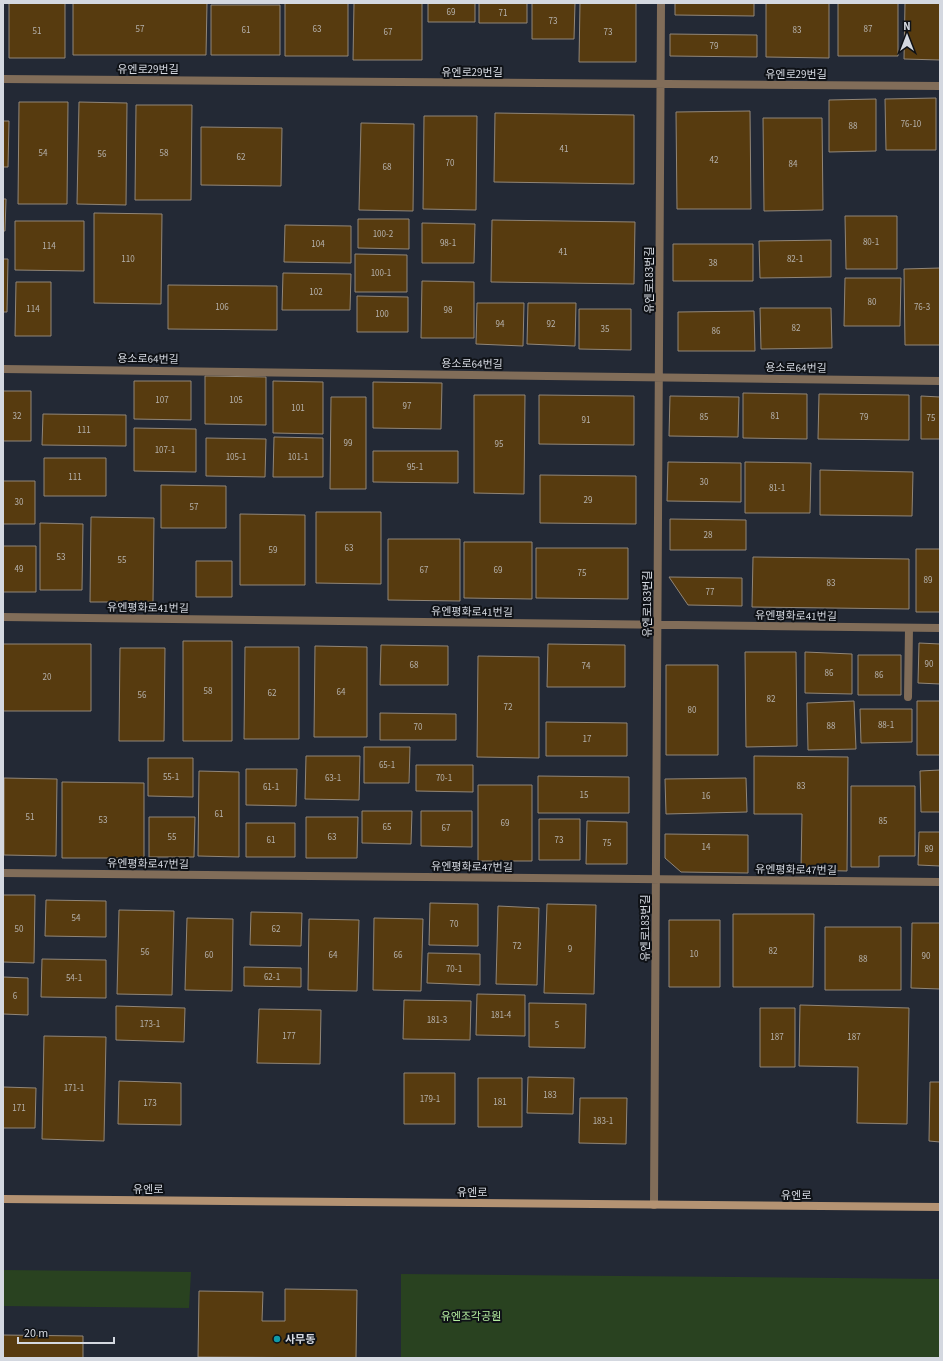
<svg xmlns="http://www.w3.org/2000/svg" width="943" height="1361" viewBox="0 0 943 1361" font-family="'Source Sans 3','Noto Sans KR',sans-serif">
  <rect width="100%" height="100%" fill="#232935"/>
  <!-- green -->
  <path fill="#294220" d="M3 1270 191 1272 189 1308 3 1306Z
    M401 1274 940 1279V1358H401Z"/>
  <!-- building -->
  <path fill="#573b0f" stroke="#918678" d="M9 3H65V58H9Z
    M73 3H207L206 55H73Z
    M285 3H348V56H285Z
    M354 3H422V60H353Z
    M428 3H475V22H428Z
    M479 3H527V23H479Z
    M532 3H575L574 39H532Z
    M580 3H636V62H579Z
    M675 3H754V16L675 15Z
    M766 3H829V58L766 57Z
    M838 3H898V56H838Z
    M905 3H940V60L904 59Z
    M211 5H280V55H211Z
    M670 34 757 35V57L670 56Z
    M936 98V150H886L885 99Z
    M876 99V151L829 152V100Z
    M19 102H68L67 204H18Z
    M79 102 127 103 126 205 77 204Z
    M136 105H192L191 200H135Z
    M750 111 751 209H677L676 112Z
    M495 113 634 115V184L494 182Z
    M424 116H477L476 210 423 209Z
    M763 118H822L823 210 764 211Z
    M3 121H9L8 167H3Z
    M361 123 414 124 413 211 359 210Z
    M201 127 282 128 281 186 201 185Z
    M3 199H6L5 231H3Z
    M94 213 162 214 161 304 94 303Z
    M845 216H897V269H846Z
    M358 219H409V249L358 248Z
    M492 220 635 222 634 284 491 282Z
    M15 221H84V271L15 270Z
    M422 223 475 224 474 263H422Z
    M285 225 351 226V263L284 262Z
    M831 240V277L760 278 759 241Z
    M673 244H753V281H673Z
    M355 254 407 255V292H355Z
    M3 259H8L7 312H3Z
    M940 268V345H905L904 269Z
    M283 273 351 274 350 310H282Z
    M845 278H901L900 326H844Z
    M422 281 474 282V338H421Z
    M16 282H51V336H15Z
    M168 285 277 286V330L168 329Z
    M357 296 408 297V332H357Z
    M477 303H524L523 346 476 344Z
    M528 303H576L575 346 527 344Z
    M760 308H831L832 348 761 349Z
    M579 309H631V350L579 349Z
    M754 311 755 351H678V312Z
    M205 376 266 377V425L205 424Z
    M134 381H191V420L134 419Z
    M273 381 323 382V434L273 433Z
    M373 382 442 383 441 429 373 428Z
    M3 391H31V441H3Z
    M743 393 807 394V439L743 438Z
    M819 394 909 395V440L818 439Z
    M474 395H525L524 494 474 493Z
    M539 395 634 396V445L539 444Z
    M670 396 739 397 738 437 669 436Z
    M921 396 940 397V439H921Z
    M331 397H366V489H330Z
    M43 414 126 415V446L42 445Z
    M134 428 196 429V472L134 471Z
    M274 437 323 438V477H273Z
    M206 438 266 439 265 477 206 476Z
    M373 451H458V483L373 482Z
    M44 458H106V496H44Z
    M668 462 741 463V502L667 501Z
    M745 462 811 463 810 513H745Z
    M820 470 913 472 912 516 820 515Z
    M540 475 636 476V524L540 523Z
    M3 481H35V524H3Z
    M161 485 226 486V528H161Z
    M316 512H381V584L316 583Z
    M240 514 305 515V585H240Z
    M91 517 154 518 153 602H90Z
    M670 519 746 520V550H670Z
    M40 523 83 524 82 590H40Z
    M388 539H460V601L388 600Z
    M464 542H532V599L464 598Z
    M3 546H36V592H3Z
    M536 548H628V599L536 598Z
    M916 549H940V612H916Z
    M753 557 909 559V609L752 607Z
    M196 561H232V597H196Z
    M669 577 742 578V606L688 605Z
    M183 641H232V741H183Z
    M919 643 940 644V684L918 683Z
    M3 644H91V711H3Z
    M548 644 625 645V687H547Z
    M381 645 448 646V685H380Z
    M315 646 367 647V737H314Z
    M245 647H299V739H244Z
    M120 648H165L164 741H119Z
    M745 652H796L797 746 746 747Z
    M805 652 852 654V694L805 693Z
    M858 655H901V695H858Z
    M478 656 539 657V758L477 757Z
    M666 665H718V755H666Z
    M854 701 856 749 808 750 807 703Z
    M917 701H940V755H917Z
    M860 709H912V742L861 743Z
    M380 713 456 714V740H380Z
    M546 722 627 723V756H546Z
    M364 747H410L409 783H364Z
    M306 756H360L359 800 305 799Z
    M754 756 848 757 847 871 801 870 802 814H754Z
    M148 758H193V797L148 796Z
    M416 765H473V792L416 791Z
    M246 769H297L296 806 246 805Z
    M940 770V812H921L920 771Z
    M199 771 239 772V857L198 856Z
    M538 776 629 777V813H538Z
    M4 778 57 779 56 856 4 855Z
    M746 778 747 812 666 814 665 779Z
    M62 782 144 783V858H62Z
    M478 785H532V861H478Z
    M851 786H915V856H879V867H851Z
    M362 811H412L411 844 362 843Z
    M421 811H472V847L421 846Z
    M149 817H195L194 857H149Z
    M306 817H358L357 858H306Z
    M539 819H580V860H539Z
    M587 821 627 822V864H586Z
    M246 823H295V857H246Z
    M919 832H940V866L918 865Z
    M665 834 748 835V873L681 872 665 858Z
    M3 895H35L34 963 3 962Z
    M46 900 106 901V937L45 936Z
    M430 903 478 904V946L429 945Z
    M547 904 596 905 594 994 544 993Z
    M498 906 539 908 537 985 496 984Z
    M119 910 174 911 172 995 117 994Z
    M251 912 302 913 301 946 250 945Z
    M733 914H814L813 987H733Z
    M187 918 233 919 232 991 185 990Z
    M374 918 423 919 421 991 373 990Z
    M309 919 359 920 357 991 308 990Z
    M669 920H720V987H669Z
    M912 923H940V989L911 988Z
    M825 927H901V990H825Z
    M428 953 480 954V985L427 983Z
    M42 959 106 960V998L41 997Z
    M244 967 301 968V987L244 986Z
    M3 977 28 978V1015L3 1014Z
    M477 994 525 995V1036L476 1035Z
    M404 1000 471 1001 470 1040 403 1039Z
    M529 1003 586 1004 585 1048 529 1047Z
    M800 1005 909 1008 907 1124 857 1123 858 1067 799 1066Z
    M116 1006 185 1008 184 1042 116 1040Z
    M760 1008H795V1067H760Z
    M259 1009 321 1010 320 1064 257 1063Z
    M44 1036 106 1037 104 1141 42 1139Z
    M404 1073H455V1124H404Z
    M528 1077 574 1078 573 1114 527 1113Z
    M478 1078H522V1127H478Z
    M119 1081 181 1083V1125L118 1124Z
    M930 1082H940V1142L929 1141Z
    M3 1087 36 1088 35 1128H3Z
    M580 1098H627L626 1144 579 1143Z
    M285 1289 357 1290 356 1358 198 1357 199 1291 263 1292 262 1321H285Z
    M3 1335 83 1336V1358H3Z"/>
  <g fill="none" stroke-linecap="round" stroke-linejoin="round">
    <!-- lane -->
    <path stroke="#816d59" stroke-width="8" d="M908 697 909 628"/>
    <!-- street -->
    <path stroke="#816d59" stroke-width="8" d="M3 79 940 86
      M3 369 940 381
      M3 617 940 628
      M3 873 940 882
      M654 1205 661 3"/>
    <!-- secondary -->
    <path stroke="#b49373" stroke-width="8" d="M3 1199 940 1207"/>
  </g>
  <!-- markers -->
  <circle fill="#0f9aa8" stroke="#0f1217" stroke-width="1.5" cx="277" cy="1339" r="4"/>
  <g text-anchor="middle" dominant-baseline="central" stroke-width="4" stroke-linejoin="round" paint-order="stroke">
    <!-- number labels -->
    <g font-size="9" fill="#b5b1ac">
      <text x="451" y="12">69</text>
      <text x="503" y="13">71</text>
      <text x="553" y="21">73</text>
      <text x="140" y="29">57</text>
      <text x="317" y="29">63</text>
      <text x="868" y="29">87</text>
      <text x="246" y="30">61</text>
      <text x="797" y="30">83</text>
      <text x="37" y="31">51</text>
      <text x="388" y="32">67</text>
      <text x="608" y="32">73</text>
      <text x="714" y="46">79</text>
      <text x="911" y="124">76-10</text>
      <text x="853" y="126">88</text>
      <text x="564" y="149">41</text>
      <text x="43" y="153">54</text>
      <text x="164" y="153">58</text>
      <text x="102" y="154">56</text>
      <text x="241" y="157">62</text>
      <text x="714" y="160">42</text>
      <text x="450" y="163">70</text>
      <text x="793" y="164">84</text>
      <text x="387" y="167">68</text>
      <text x="383" y="234">100-2</text>
      <text x="871" y="242">80-1</text>
      <text x="448" y="243">98-1</text>
      <text x="318" y="244">104</text>
      <text x="49" y="246">114</text>
      <text x="563" y="252">41</text>
      <text x="128" y="259">110</text>
      <text x="795" y="259">82-1</text>
      <text x="713" y="263">38</text>
      <text x="381" y="273">100-1</text>
      <text x="316" y="292">102</text>
      <text x="872" y="302">80</text>
      <text x="222" y="307">106</text>
      <text x="922" y="307">76-3</text>
      <text x="33" y="309">114</text>
      <text x="448" y="310">98</text>
      <text x="382" y="314">100</text>
      <text x="500" y="324">94</text>
      <text x="551" y="324">92</text>
      <text x="796" y="328">82</text>
      <text x="605" y="329">35</text>
      <text x="716" y="331">86</text>
      <text x="162" y="400">107</text>
      <text x="236" y="400">105</text>
      <text x="407" y="406">97</text>
      <text x="298" y="408">101</text>
      <text x="17" y="416">32</text>
      <text x="775" y="416">81</text>
      <text x="704" y="417">85</text>
      <text x="864" y="417">79</text>
      <text x="931" y="418">75</text>
      <text x="586" y="420">91</text>
      <text x="84" y="430">111</text>
      <text x="348" y="443">99</text>
      <text x="499" y="444">95</text>
      <text x="165" y="450">107-1</text>
      <text x="236" y="457">105-1</text>
      <text x="298" y="457">101-1</text>
      <text x="415" y="467">95-1</text>
      <text x="75" y="477">111</text>
      <text x="704" y="482">30</text>
      <text x="777" y="488">81-1</text>
      <text x="588" y="500">29</text>
      <text x="19" y="502">30</text>
      <text x="194" y="507">57</text>
      <text x="708" y="535">28</text>
      <text x="349" y="548">63</text>
      <text x="273" y="550">59</text>
      <text x="61" y="557">53</text>
      <text x="122" y="560">55</text>
      <text x="19" y="569">49</text>
      <text x="424" y="570">67</text>
      <text x="498" y="570">69</text>
      <text x="582" y="573">75</text>
      <text x="928" y="580">89</text>
      <text x="831" y="583">83</text>
      <text x="710" y="592">77</text>
      <text x="929" y="664">90</text>
      <text x="414" y="665">68</text>
      <text x="586" y="666">74</text>
      <text x="829" y="673">86</text>
      <text x="879" y="675">86</text>
      <text x="47" y="677">20</text>
      <text x="208" y="691">58</text>
      <text x="341" y="692">64</text>
      <text x="272" y="693">62</text>
      <text x="142" y="695">56</text>
      <text x="771" y="699">82</text>
      <text x="508" y="707">72</text>
      <text x="692" y="710">80</text>
      <text x="886" y="725">88-1</text>
      <text x="831" y="726">88</text>
      <text x="418" y="727">70</text>
      <text x="587" y="739">17</text>
      <text x="387" y="765">65-1</text>
      <text x="171" y="777">55-1</text>
      <text x="333" y="778">63-1</text>
      <text x="444" y="778">70-1</text>
      <text x="801" y="786">83</text>
      <text x="271" y="787">61-1</text>
      <text x="584" y="795">15</text>
      <text x="706" y="796">16</text>
      <text x="219" y="814">61</text>
      <text x="30" y="817">51</text>
      <text x="103" y="820">53</text>
      <text x="883" y="821">85</text>
      <text x="505" y="823">69</text>
      <text x="387" y="827">65</text>
      <text x="446" y="828">67</text>
      <text x="172" y="837">55</text>
      <text x="332" y="837">63</text>
      <text x="271" y="840">61</text>
      <text x="559" y="840">73</text>
      <text x="607" y="843">75</text>
      <text x="706" y="847">14</text>
      <text x="929" y="849">89</text>
      <text x="76" y="918">54</text>
      <text x="454" y="924">70</text>
      <text x="19" y="929">50</text>
      <text x="276" y="929">62</text>
      <text x="517" y="946">72</text>
      <text x="570" y="949">9</text>
      <text x="773" y="951">82</text>
      <text x="145" y="952">56</text>
      <text x="694" y="954">10</text>
      <text x="209" y="955">60</text>
      <text x="333" y="955">64</text>
      <text x="398" y="955">66</text>
      <text x="926" y="956">90</text>
      <text x="863" y="959">88</text>
      <text x="454" y="969">70-1</text>
      <text x="272" y="977">62-1</text>
      <text x="74" y="978">54-1</text>
      <text x="15" y="996">6</text>
      <text x="501" y="1015">181-4</text>
      <text x="437" y="1020">181-3</text>
      <text x="150" y="1024">173-1</text>
      <text x="557" y="1025">5</text>
      <text x="289" y="1036">177</text>
      <text x="777" y="1037">187</text>
      <text x="854" y="1037">187</text>
      <text x="74" y="1088">171-1</text>
      <text x="550" y="1095">183</text>
      <text x="430" y="1099">179-1</text>
      <text x="500" y="1102">181</text>
      <text x="150" y="1103">173</text>
      <text x="19" y="1108">171</text>
      <text x="603" y="1121">183-1</text>
    </g>
    <!-- street labels -->
    <g font-size="11" fill="#d4d8e0" stroke="#0f1217">
      <text x="148" y="69">유엔로29번길</text>
      <text x="472" y="72">유엔로29번길</text>
      <text x="796" y="74">유엔로29번길</text>
      <text transform="translate(649 280) rotate(-90)">유엔로183번길</text>
      <text transform="translate(148 359) rotate(1)">용소로64번길</text>
      <text transform="translate(472 364) rotate(1)">용소로64번길</text>
      <text transform="translate(796 368) rotate(1)">용소로64번길</text>
      <text transform="translate(647 604) rotate(-90)">유엔로183번길</text>
      <text transform="translate(148 608) rotate(1)">유엔평화로41번길</text>
      <text transform="translate(472 612) rotate(1)">유엔평화로41번길</text>
      <text transform="translate(796 616) rotate(1)">유엔평화로41번길</text>
      <text transform="translate(148 864) rotate(1)">유엔평화로47번길</text>
      <text transform="translate(472 867) rotate(1)">유엔평화로47번길</text>
      <text transform="translate(796 870) rotate(1)">유엔평화로47번길</text>
      <text transform="translate(645 928) rotate(-90)">유엔로183번길</text>
      <text x="148" y="1189">유엔로</text>
      <text x="472" y="1192">유엔로</text>
      <text x="796" y="1195">유엔로</text>
    </g>
    <!-- park labels -->
    <g font-size="11" fill="#b4eda0" stroke="#0f1217">
      <text x="471" y="1316">유엔조각공원</text>
    </g>
    <!-- poi labels -->
    <g font-size="11" font-weight="bold" fill="#d4d8e0" stroke="#0f1217" text-anchor="start">
      <text x="285" y="1339">사무동</text>
    </g>
  </g>
  <!-- border -->
  <rect width="943" height="1361" fill="none" stroke="#d4d8e0" stroke-width="8"/>
  <!-- north arrow -->
  <g transform="translate(907 36)" stroke="#0f1217" stroke-width="3" paint-order="stroke">
  <path d="M0-3L7 15L0 10L-7 15Z" fill="#d4d8e0"/>
  <text y="-6" font-size="11" font-weight="bold" text-anchor="middle" fill="#d4d8e0">N</text>
  </g>
  <!-- scale -->
  <path d="M18 1337v6h96v-6" fill="none" stroke="#d4d8e0" stroke-width="2"/>
  <text x="24" y="1337" font-size="12" fill="#d4d8e0" stroke="#0f1217" stroke-width="3" paint-order="stroke">20 m</text>
</svg>
